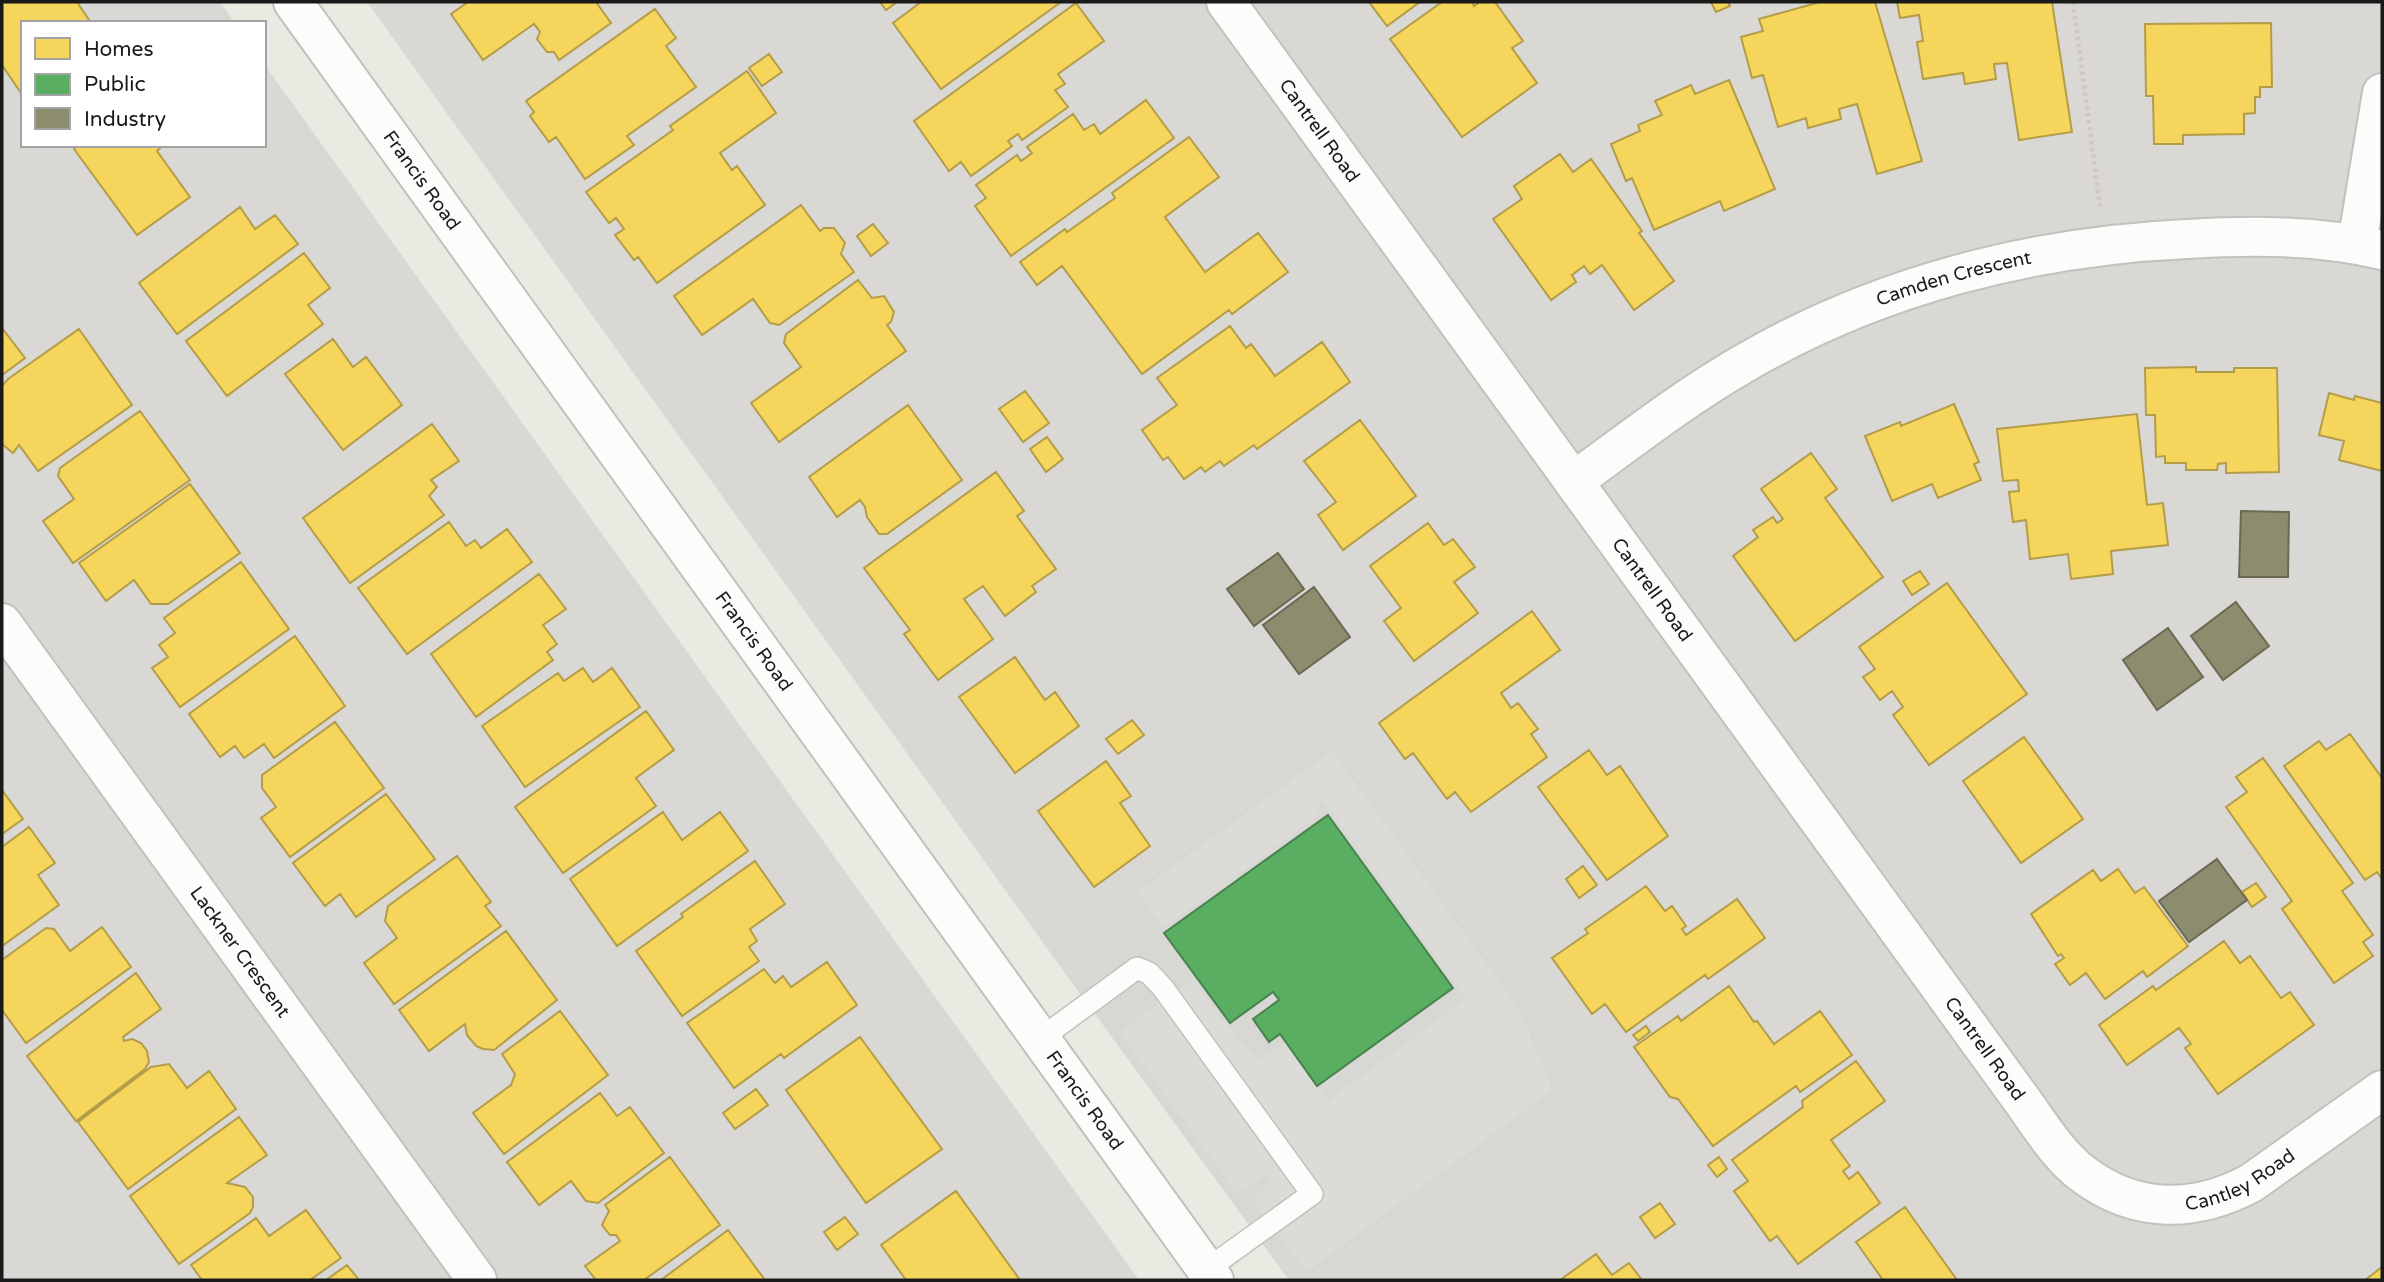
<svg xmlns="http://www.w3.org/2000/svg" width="2384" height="1282" viewBox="0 0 2384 1282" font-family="'Varela Round',sans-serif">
  <rect width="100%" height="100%" fill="#eae9e2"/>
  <!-- residential -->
  <path fill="#d9d8d4" d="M2 2H220L235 23H23V145H264V64L1139 1280H2Z
    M367 2H2382V1280H1306L1578 1080 1333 741 1049 951Z"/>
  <!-- religious -->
  <path fill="#d7d7d4" d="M1333 741 1578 1080 1306 1280H1289L1049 951Z"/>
  <!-- parking -->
  <path fill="#dcdbd8" d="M1332 751 1507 992 1529 1029 1531 1041 1550 1081 1551 1091 1306 1272 1253 1200 1270 1180 1269 1172 1238 1195 1119 1032 1193 980 1238 1040 1259 1060 1286 1042 1328 1101 1466 999 1322 799 1314 819 1170 923 1162 925 1138 892Z"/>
  <!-- homes -->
  <path fill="#f6d55c" stroke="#b49d48" stroke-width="2" d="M2 2H77L91 23H23V96L2 65Z
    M468 2H596L611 23 559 60 554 52H547L537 39 540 32 534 24 483 60 451 14Z
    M880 2H897L886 10Z
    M921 2H1061L941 89 893 23Z
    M1369 2H1420L1387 26Z
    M1442 2H1472L1474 6 1480 2H1495L1523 41 1512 48 1537 83 1462 137 1390 39Z
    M1711 2H1728L1730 6 1716 12Z
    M1820 2H1875L1922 161 1877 174 1857 104 1839 109 1841 119 1808 128 1806 118 1778 127 1763 75 1752 78 1741 37 1763 31 1759 19Z
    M1897 2H2052L2072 132 2019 140 2007 63 1994 64 1996 79 1965 84 1963 73 1923 79 1917 42 1923 41 1919 15 1900 18Z
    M1076 3 1104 41 1058 74 1065 84 1055 90 1068 107 1022 140 1018 134 1008 141 1012 146 971 176 961 162 949 171 914 121Z
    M655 9 676 38 666 46 696 87 627 136 634 145 585 179 556 137 549 142 530 116 534 112 526 101Z
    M2271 23 2272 87H2260V97H2255V113L2244 114V134L2183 135V144H2154L2153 96H2146L2145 24Z
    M769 54 782 72 762 86 749 68Z
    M747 71 776 113 720 153 732 170 737 166 765 205 657 283 638 257 634 260 615 235 624 229 616 218 609 223 586 192 673 130 670 126Z
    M1729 80 1775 189 1724 211 1720 201 1654 230 1632 178 1626 181 1611 144 1640 131 1638 125 1662 115 1655 101 1691 85 1695 94Z
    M1146 100 1174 138 1011 256 975 206 986 198 976 185 1017 155 1021 161 1032 153 1027 147 1073 114 1084 130 1094 124 1100 134Z
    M1189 137 1219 177 1165 217 1205 272 1258 233 1288 272 1232 314 1229 310 1142 374 1062 266 1037 285 1020 262 1065 229 1067 232 1115 198 1112 193Z
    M79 145H164L157 151 190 197 137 235 74 149Z
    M1560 154 1573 172 1591 159 1642 231 1639 233 1674 281 1634 310 1602 265 1590 274 1584 266 1572 275 1576 282 1551 300 1493 219 1522 199 1514 186Z
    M801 205 820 231 824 228H834L845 243 841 254 854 272 779 325 770 323 753 299 702 335 674 296Z
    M240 207 255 229 275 215 298 244 177 334 139 283Z
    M873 224 888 243 871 256 857 236Z
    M304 253 330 288 308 305 323 324 227 396 186 341Z
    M858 280 872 298 884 296 894 312 891 322 887 325 906 351 779 442 751 403 801 367 784 343 786 334Z
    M1230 326 1246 348 1251 344 1275 376 1322 342 1350 382 1257 449 1254 445 1224 466 1220 461 1205 472 1201 467 1184 479 1168 457 1163 460 1142 430 1177 405 1157 378Z
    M2 328 25 358 2 375Z
    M79 329 132 405 38 471 19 445 13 453 2 444V386L8 379Z
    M333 339 353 367 366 357 402 405 343 450 285 374Z
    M2196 367V372H2234V368H2277L2279 472 2226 473V463L2218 464 2217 470H2186V463H2165V456L2156 457 2155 415H2146L2145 368Z
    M1025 391 1049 423 1023 442 999 409Z
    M2329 393 2354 400 2355 396 2382 403V471L2339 460 2344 441 2319 435Z
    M1954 404 1979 462 1974 464 1981 480 1938 498 1932 484 1892 501 1865 436 1900 422 1901 426Z
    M908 405 962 480 887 534H879L867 517 865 507 860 500 837 517 809 477Z
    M140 411 190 480 73 563 43 521 74 499 58 476 60 468Z
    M2137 414 2147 505 2163 503 2168 545 2111 551 2113 574 2071 579 2068 554 2030 559 2026 520 2013 522 2009 492 2019 491 2018 480 2003 481 1997 429Z
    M1360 420 1416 496 1343 550 1318 515 1336 502 1304 461Z
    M432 424 459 461 431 480 437 487 429 496 444 515 350 583 303 518Z
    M1047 437 1063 459 1046 472 1030 449Z
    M1811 453 1837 489 1825 498 1883 577 1795 641 1733 556 1758 537 1753 530 1773 517 1777 523 1783 519 1761 489Z
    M996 472 1024 511 1017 516 1056 569 1032 586 1036 592 1005 616 983 586 964 599 993 639 938 680 904 634 910 630 864 568Z
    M190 484 240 553 168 604H151L134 580 106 601 79 563Z
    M449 522 466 546 475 540 481 548 507 529 532 562 407 654 358 588Z
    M1428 523 1444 545 1453 539 1475 567 1454 582 1478 613 1414 661 1384 621 1401 608 1370 566Z
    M241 562 289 629 180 707 152 668 168 657 159 645 175 633 164 618Z
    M1920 571 1929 584 1912 595 1903 581Z
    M539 574 566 609 543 625 557 644 547 652 553 660 476 717 431 654Z
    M1947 583 2027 694 1929 765 1893 715 1903 707 1892 691 1880 700 1863 677 1875 669 1859 647Z
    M1532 611 1560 650 1501 693 1511 708 1518 703 1538 729 1531 734 1547 757 1471 812 1455 792 1447 799 1413 753 1405 759 1379 723Z
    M295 636 345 706 274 758 264 744 244 758 235 746 220 757 189 714Z
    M1015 657 1045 700 1055 692 1079 726 1015 773 959 697Z
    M583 668 593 682 612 668 640 707 525 787 482 726 558 673 564 681Z
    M646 711 674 750 636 778 656 806 563 873 515 807Z
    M1132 720 1144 735 1118 754 1106 739Z
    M335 722 384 788 290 857 261 818 276 807 262 788V775Z
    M2350 734 2382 778V879L2377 872 2365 880 2284 766 2319 741 2326 750Z
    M2024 737 2083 819 2021 863 1963 781Z
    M1589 750 1607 775 1620 766 1668 836 1607 880 1538 787Z
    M2263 758 2353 883 2342 891 2373 935 2363 942 2373 956 2334 983 2282 909 2292 901 2226 807 2247 792 2236 777Z
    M1106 761 1131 796 1120 803 1150 846 1094 887 1038 811Z
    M2 790 23 819 2 834Z
    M386 794 435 859 356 917 340 894 325 906 293 863Z
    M663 812 682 840 720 812 748 851 617 946 570 879Z
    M29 827 55 863 38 875 59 905 2 946V847Z
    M457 856 491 902 485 906 501 926 394 1004 364 963 397 938 385 921 388 906Z
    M755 861 785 904 750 929 757 941 749 947 759 961 682 1016 636 951 683 917 681 914Z
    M1583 866 1597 885 1579 898 1566 879Z
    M2118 869 2135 893 2144 887 2188 946 2147 977 2143 971 2105 999 2086 973 2070 985 2055 964 2064 958 2061 954 2058 956 2031 914 2093 870 2101 881Z
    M2256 883 2266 897 2252 907 2242 892Z
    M1646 886 1665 911 1672 906 1686 926 1682 929 1686 935 1737 899 1765 938 1708 979 1705 975 1626 1032 1605 1004 1592 1014 1552 958 1588 933 1585 929Z
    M102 927 131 967 26 1043 2 1010V960L46 928 54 929 70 951Z
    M506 931 557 1000 494 1050 483 1049 476 1046 467 1035 465 1024 429 1051 399 1010Z
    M2224 941 2240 963 2250 956 2281 998 2290 992 2314 1025 2218 1094 2185 1048 2191 1044 2179 1028 2127 1065 2099 1025 2153 986 2156 990Z
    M827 962 857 1005 784 1058 781 1054 734 1088 687 1023 764 969 775 983 783 976 791 987Z
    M136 973 161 1009 123 1037 124 1041 132 1039 141 1043 147 1051 149 1062 145 1069 76 1121 27 1056Z
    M1729 986 1754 1022 1757 1021 1774 1044 1820 1011 1852 1055 1800 1092 1796 1086 1713 1146 1678 1099 1670 1097 1634 1047 1678 1016 1681 1021Z
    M560 1011 608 1075 504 1154 473 1113 511 1085 515 1074 502 1054Z
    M1646 1026 1650 1032 1638 1041 1633 1035Z
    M860 1037 942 1149 866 1203 786 1090Z
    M1856 1061 1885 1101 1831 1140 1850 1166 1843 1171 1849 1179 1858 1172 1880 1203 1798 1264 1777 1236 1770 1241 1734 1191 1748 1181 1732 1160 1803 1107 1802 1101Z
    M169 1064 187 1088 209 1071 236 1109 128 1189 78 1122 151 1067Z
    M756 1089 768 1105 735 1129 723 1113Z
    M600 1093 617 1116 630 1107 664 1153 598 1203 586 1201 571 1181 539 1205 507 1162Z
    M239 1117 267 1155 227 1183 245 1187 253 1197V1207L250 1213 179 1264 130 1196Z
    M670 1157 720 1225 644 1280H596L585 1266 620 1241 616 1235H610L602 1225 609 1211 605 1205Z
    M1719 1157 1727 1169 1717 1177 1708 1165Z
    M956 1191 1020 1280H906L881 1245Z
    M1660 1203 1675 1224 1655 1238 1640 1217Z
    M1905 1207 1957 1280H1883L1856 1242Z
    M306 1210 341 1258 310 1280H202L191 1265 256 1218 269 1236Z
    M845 1217 858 1234 837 1250 824 1232Z
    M728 1230 765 1280H661Z
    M1596 1254 1612 1275 1629 1263 1642 1280H1560Z
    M347 1265 359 1280H326Z
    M2382 1267V1280H2365Z"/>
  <!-- public -->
  <path fill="#5aae61" stroke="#47824c" stroke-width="2" d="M1328 815 1453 988 1317 1086 1280 1034 1269 1042 1253 1019 1279 1000 1273 992 1230 1023 1164 933Z"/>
  <!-- industry -->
  <path fill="#8c8c6e" stroke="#6a6a55" stroke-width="2" d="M2241 511 2289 512 2288 577H2239Z
    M1278 553 1304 589 1254 626 1227 589Z
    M1314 587 1350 637 1299 674 1263 625Z
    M2236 602 2269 646 2223 680 2191 636Z
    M2168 628 2203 677 2157 710 2123 660Z
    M2217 859 2247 900 2189 942 2159 901Z"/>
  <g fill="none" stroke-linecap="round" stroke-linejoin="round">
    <defs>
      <path id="service" d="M1040 1039 1137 968 1149 973 1163 988 1312 1194 1206 1270"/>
      <g id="minor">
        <path id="s1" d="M1226 2 2024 1103C2041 1127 2059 1156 2083 1174 2136 1214 2195 1213 2251 1183L2382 1090"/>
        <path d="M2357 244 2382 93"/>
        <path id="s2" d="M1574 481C1629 441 1684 398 1743 364 1878 285 2033 246 2187 239 2253 235 2319 235 2382 250"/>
        <path id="s3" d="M2 623 477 1280"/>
      </g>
      <g id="tertiary">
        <path id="s4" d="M293 2 1214 1280"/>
      </g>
    </defs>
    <!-- service casing -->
    <use href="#service" stroke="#c2c1be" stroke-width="24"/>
    <!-- minor casing -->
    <use href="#minor" stroke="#c2c1be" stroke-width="42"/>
    <!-- tertiary casing -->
    <use href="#tertiary" stroke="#c2c1be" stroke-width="42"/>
    <!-- path -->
    <path stroke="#d2c6c0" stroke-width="4.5" stroke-dasharray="3.5 3.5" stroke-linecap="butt" d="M2073 2 2100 206"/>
    <!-- service -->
    <use href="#service" stroke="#fcfcfb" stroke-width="21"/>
    <!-- minor -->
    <use href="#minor" stroke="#fcfcfb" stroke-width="38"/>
    <!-- tertiary -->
    <use href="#tertiary" stroke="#fcfcfb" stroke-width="38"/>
  </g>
  <g text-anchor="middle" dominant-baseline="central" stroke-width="7" stroke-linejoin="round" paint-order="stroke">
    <!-- street labels -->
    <g font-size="19" fill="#1a1a1a" stroke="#fff">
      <text stroke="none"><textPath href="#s1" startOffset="159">Cantrell Road</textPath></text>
      <text stroke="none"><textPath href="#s4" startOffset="220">Francis Road</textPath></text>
      <text stroke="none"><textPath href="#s2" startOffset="434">Camden Crescent</textPath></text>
      <text stroke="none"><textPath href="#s1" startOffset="726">Cantrell Road</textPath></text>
      <text stroke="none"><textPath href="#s4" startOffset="788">Francis Road</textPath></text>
      <text stroke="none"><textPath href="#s3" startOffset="406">Lackner Crescent</textPath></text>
      <text stroke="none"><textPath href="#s1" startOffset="1293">Cantrell Road</textPath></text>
      <text stroke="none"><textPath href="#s4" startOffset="1354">Francis Road</textPath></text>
      <text stroke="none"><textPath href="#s1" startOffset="1622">Cantley Road</textPath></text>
    </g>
  </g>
  <!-- border -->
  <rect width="2384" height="1282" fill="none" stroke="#1a1a1a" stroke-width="7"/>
  <!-- legend -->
  <rect x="21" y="21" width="245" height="126" fill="#ffffff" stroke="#a3a3a3" stroke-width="2"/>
  <rect x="35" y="38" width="35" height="21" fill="#f6d55c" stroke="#a3a3a3" stroke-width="2"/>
  <text x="84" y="56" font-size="21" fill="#1a1a1a">Homes</text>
  <rect x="35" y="74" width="35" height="21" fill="#5aae61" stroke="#a3a3a3" stroke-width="2"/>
  <text x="84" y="91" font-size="21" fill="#1a1a1a">Public</text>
  <rect x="35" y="108" width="35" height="21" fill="#8c8c6e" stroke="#a3a3a3" stroke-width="2"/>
  <text x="84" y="126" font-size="21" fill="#1a1a1a">Industry</text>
</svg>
